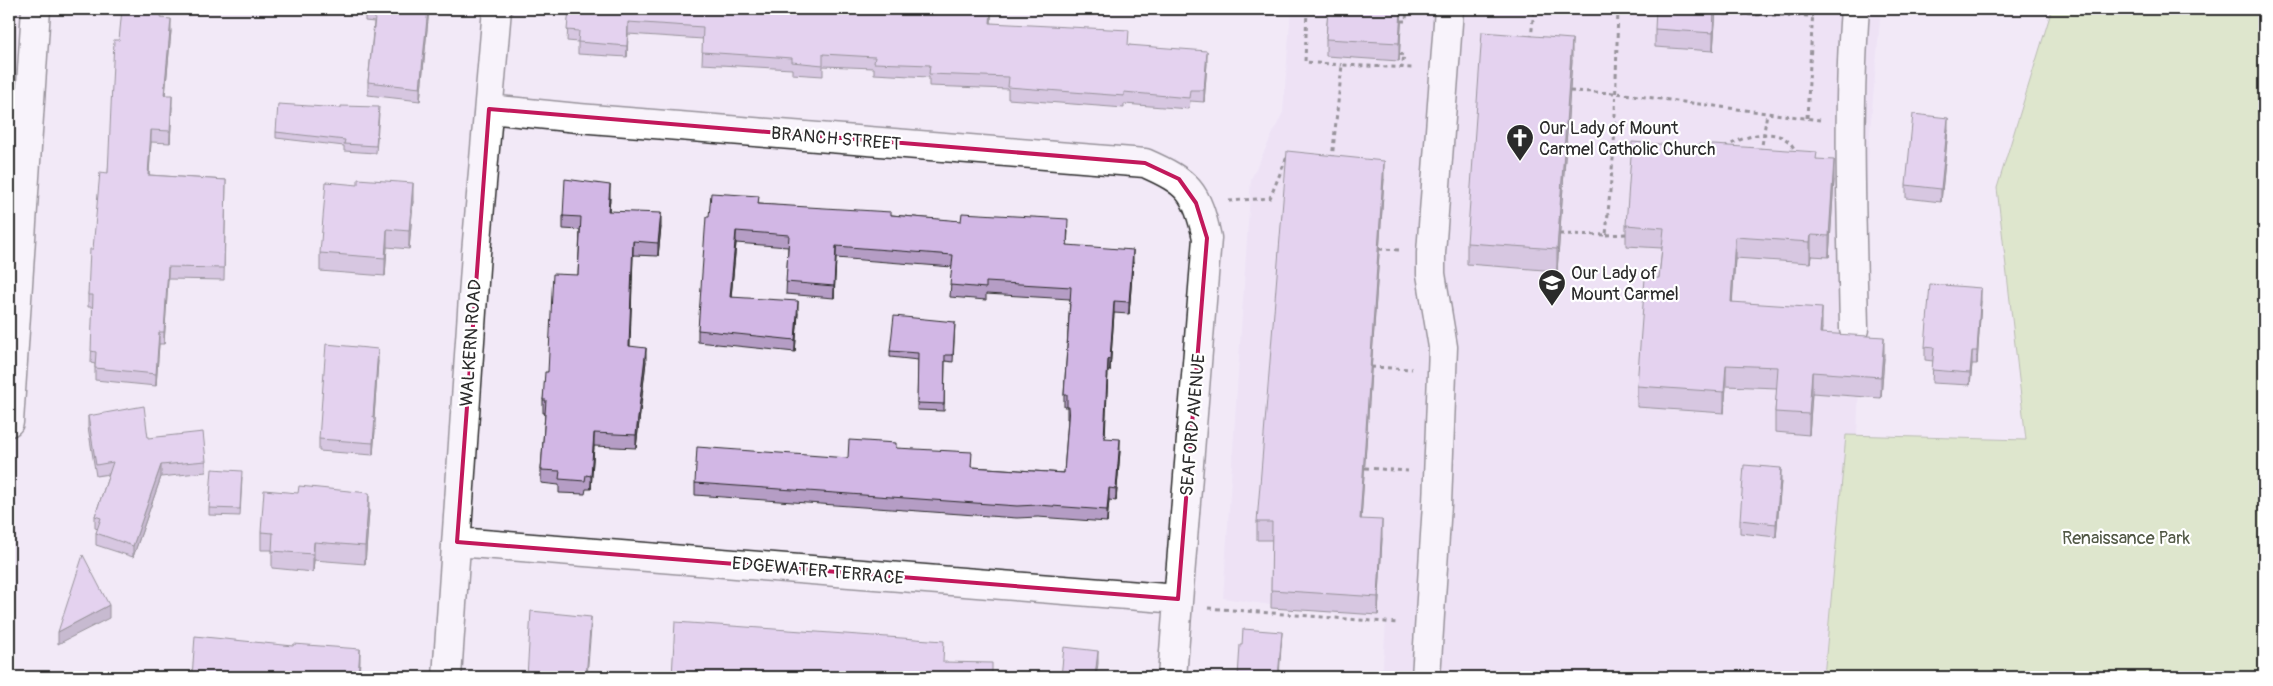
<svg xmlns="http://www.w3.org/2000/svg" width="2273" height="686" viewBox="0 0 2273 686" font-family="Pangolin,sans-serif">
  <rect width="100%" height="100%" fill="#f2e9f7"/>
  <filter id="ink" filterUnits="userSpaceOnUse"><feTurbulence type="fractalNoise" baseFrequency=".02" numOctaves="2"/><feDisplacementMap in="SourceGraphic" scale="10" xChannelSelector="R" yChannelSelector="G"/><feConvolveMatrix kernelMatrix="1 2 1 2 8 2 1 2 1" color-interpolation-filters="sRGB"/></filter>
  <g filter="url(#ink)">
    <!-- built -->
    <path fill="#e8daf2" d="M1291 9H1881L1869 143 1857 435 1833 677H1382L1386 622 1223 598 1251 179 1283 112Z"/>
    <!-- green -->
    <path fill="#c5e299" stroke="#788662" d="M2052 9H2264V677H1824L1846 435 2026 440 1997 188Z"/>
    <g fill="none" stroke-linecap="round" stroke-linejoin="round">
      <defs>
        <path id="minor" d="M489 109 578 118 1145 163C1188 182 1197 191 1207 238L1172 677
          M1854 329C1852 222 1847 115 1855 9
          M9 422 36 9
          M457 542 1178 599
          M447 677 476 253 497 9
          M1426 677 1437 504 1443 347 1431 274V253L1449 9"/>
      </defs>
      <!-- minor casing -->
      <use href="#minor" stroke="#2b2b2b" stroke-width="31"/>
      <!-- path -->
      <path stroke="#2b2b2b" stroke-width="3" stroke-dasharray="4 4" stroke-linecap="butt" d="M1307 9 1305 62 1342 65
        M1724 14 1813 16
        M1401 21H1406L1407 9
        M1531 39 1534 9
        M1399 54 1404 55 1402 68
        M1570 91 1616 93 1820 120
        M1807 118 1813 9
        M1725 148C1740 137 1773 127 1788 141 1792 144 1795 150 1797 154
        M1614 149 1618 9
        M1761 152 1767 113
        M1332 159 1342 65 1414 68
        M1229 201 1270 198 1286 159H1288
        M1560 234 1606 235 1614 148 1636 150
        M1606 235 1627 234
        M1379 249 1401 250
        M1371 367 1412 369
        M1365 468 1408 471
        M1208 608 1398 623"/>
      <!-- minor -->
      <use href="#minor" stroke="#fff" stroke-width="28"/>
    </g>
    <!-- wall -->
    <path fill="#b59dc5" stroke="#2b2b2b" d="M365 9H429L420 101 368 95V82L374 22 365 21Z
      M569 9 809 14V9H992L991 23 1129 45 1207 63 1204 102 1190 101 1189 109 1124 104V108L1008 99V89L929 86V77L874 74V68L823 66V76L792 74V69L702 64 703 39 628 34 627 57 578 54V42L567 41Z
      M1328 9H1402L1399 61 1326 56V39Z
      M1716 9 1713 51 1655 47V29Z
      M1930 9H1983V13Z
      M162 18 171 31 165 95 172 107 170 143 151 142 149 175 226 180 224 280 168 279 164 344H159L156 386 95 380V364L91 363 93 307H88V295L93 249 108 173 119 40Z
      M1572 60 1557 271 1467 264V243Z
      M379 114 376 153 344 151V146L276 138V132Z
      M1948 130 1941 202 1906 198V185Z
      M1817 159 1834 180 1829 257 1811 256 1810 263 1735 258 1732 302 1822 328 1821 333 1884 358 1881 398 1812 393 1809 435 1775 432V412L1777 388 1726 386 1724 413 1637 407V386L1659 278 1662 248 1626 246V225Z
      M1384 179 1361 519 1382 538 1378 615 1271 608 1272 540H1257V522Z
      M610 198 609 211 661 227 658 256 633 255 630 346 646 361 636 448 594 446 591 489H586L585 494 559 493V485L541 483V470L545 413H543V400L548 372 578 275 580 230 563 229V216Z
      M413 201 409 249 387 247 385 276 320 271V253Z
      M759 204 891 215 1068 231 1067 245 1133 262 1129 314 1114 313 1110 371H1108L1105 438 1120 451 1116 501 1109 500 1107 522 1038 517 1017 518 695 495V483L848 458 896 448 972 467 1064 473 1068 419H1067V407H1064V395L1070 299 986 294V300L950 297 952 267 836 258 834 298 786 294 788 247 736 243 731 297 798 313 795 352 698 342V330L709 217Z
      M1981 301 1977 364H1972L1970 385 1932 383 1933 361 1925 360V347Z
      M955 322 953 362 945 361 944 411 917 410 918 360 890 357V351Z
      M378 361 374 418 375 430 373 455 319 451V439Z
      M88 416 206 461V472L161 477 133 557 96 545V533L98 529 95 528V516L109 474 96 476 88 427Z
      M242 477 240 516 209 515V508Z
      M1781 481 1776 537 1740 533V520Z
      M369 511 365 564 314 560 313 572 272 568V550H261V532Z"/>
    <!-- shaded-wall -->
    <path fill="#9380a0" stroke="#2b2b2b" d="M428 9H429L420 101V88Z
      M991 9H992L990 35V23Z
      M1401 9H1402L1399 61V43Z
      M1714 9H1716L1713 51V33Z
      M171 19V31L164 107V95Z
      M628 22V34L627 57V46Z
      M1572 39V60L1557 271V249Z
      M1207 51V63L1204 102V90Z
      M172 95V107L170 143V131Z
      M1948 118V130L1941 202V189Z
      M151 130V142L148 187V175Z
      M1834 160V180L1829 257V236Z
      M1384 161V179L1360 536V519Z
      M413 183V201L409 249V231Z
      M610 185V198L608 224V211Z
      M661 213V227L658 256V243Z
      M387 229V247L385 276V258Z
      M736 231V243L730 308V297Z
      M1811 235V256L1810 263V242Z
      M1735 237V258L1731 322V302Z
      M633 241V255L629 360V346Z
      M836 246V258L834 298V286Z
      M1133 250V262L1129 314V302Z
      M168 267V279L164 344V332Z
      M1981 288V301L1977 364V351Z
      M798 301V313L795 352V340Z
      M1114 301V313L1110 371V359Z
      M1822 308V328L1820 354V333Z
      M159 332V344L156 386V374Z
      M1884 337V358L1881 398V377Z
      M646 348V361L636 448V435Z
      M378 349V361L373 430V417Z
      M1972 351V364L1970 385V373Z
      M1108 359V371L1104 450V438Z
      M1726 365V386L1724 413V392Z
      M1812 372V393L1809 435V414Z
      M375 418V430L373 455V443Z
      M594 433V446L591 489V476Z
      M1120 439V451L1116 501V489Z
      M161 465V477L133 557V546Z
      M1781 468V481L1776 537V524Z
      M1109 488V500L1107 522V510Z
      M369 493V511L365 564V546Z
      M1382 520V538L1378 615V597Z
      M314 542V560L313 572V554Z
      M109 605V618L58 644V632Z
      M591 617V628L587 677H586Z
      M1282 632 1279 677H1278Z
      M360 649V661L359 677H358Z
      M1098 651V664L1096 677H1095Z"/>
    <!-- building -->
    <path fill="#d2b7e5" stroke="#2b2b2b" d="M122 9H162L161 18 171 19 164 95H172L170 131 151 130 148 175 226 180 224 268 168 267 164 332H159L156 374 95 368 96 352 91 351 93 295H88L90 249H93L100 172 108 173 114 40H119Z
      M367 9H428L420 88 368 82 376 9Z
      M569 9H744L809 14V9H991L990 23 1129 30 1128 45 1207 51 1204 90H1190L1189 98 1124 92V96L1008 87 1009 77 929 74 930 65 874 63 875 57 823 54V65L792 62V58L702 52 703 27 628 22 627 46 578 42 579 31 567 30Z
      M1328 9H1401L1399 43 1326 39Z
      M1656 9H1714L1713 33 1655 29Z
      M1482 32 1572 39 1557 249 1467 243Z
      M278 104 341 108V106L379 107 376 146 344 144 345 140 276 132Z
      M1913 114 1948 118 1941 189 1906 185Z
      M1632 142 1699 147V144L1817 152 1816 159 1834 160 1829 236 1811 235 1810 242 1735 237 1731 302 1822 308 1820 333 1884 337 1881 377 1812 372 1809 414 1775 412 1778 367 1726 365 1724 392 1637 386 1645 278H1659L1664 228 1626 225Z
      M1287 151 1384 161 1360 519 1382 520 1378 597 1271 590 1272 522H1257Z
      M358 179 413 183 409 231 387 229 385 258 320 253 326 182 358 185Z
      M565 179 610 185 608 211 661 213 658 243 633 241 629 346 646 348 636 435 594 433 591 476 586 475 585 481 559 479 560 471 541 470 546 400H543L545 372H548L553 274 578 275 581 217 563 216Z
      M711 193 759 196 758 204 891 212V215L961 221 962 213 1068 219 1067 245 1133 250 1129 302 1114 301 1110 359H1108L1104 438 1120 439 1116 489 1109 488 1107 510 1038 505 1017 506 695 483 697 447 848 458 849 440 896 443V448L972 452 971 467 1064 473 1069 407H1067V395H1064L1071 287 986 282V288L950 285 953 255 836 246 834 286 786 282 789 235 736 231 730 297 798 301 795 340 698 330 706 217H709Z
      M1930 284 1981 288 1977 351H1972L1970 373 1932 370 1934 348 1925 347Z
      M894 316 955 322 953 355H945L944 404 917 403 918 353 890 351Z
      M326 344 378 349 373 417 375 418 373 443 319 439Z
      M144 406 148 438 203 432 206 461 161 465 133 546 96 533 101 518 95 516 113 462 96 465 88 416Z
      M1744 465 1781 468 1776 524 1740 520Z
      M212 469 242 471 240 509 209 508Z
      M299 486 369 493 365 546 314 542 313 554 272 551 273 533 261 532 264 490 298 493Z
      M83 555 109 605 58 632Z
      M531 611 591 617 586 677H527Z
      M675 622 944 641 943 662 992 663V677H672Z
      M1243 629 1282 632 1278 677H1238L1240 645H1242Z
      M195 636 293 646 294 644 360 649 358 677H192Z
      M1064 647 1098 651 1095 677H1061Z
      M129 673 136 677H126Z"/>
  </g>
  <!-- marked area -->
  <path d="M0 0H2273V686H0ZM489 109 1145 163 1179 179 1196 203 1207 238 1178 599 457 542Z" fill="#f2e9f7" fill-opacity=".55" fill-rule="evenodd"/>
  <path fill="none" stroke="#c2185b" stroke-width="4" stroke-linejoin="round" d="M489 109 1145 163 1179 179 1196 203 1207 238 1178 599 457 542Z"/>
  <!-- icons -->
  <defs>
    <symbol id="church-pin" viewBox="-11 -11 22 30"><path d="M0 17L-7.5 6A9.5 9.5 0 1 1 7.5 6Z" fill="#2b2b2b" stroke="#fff"/><path d="M-1.2-6h2.4v3.5h3.3v2.4h-3.3V6h-2.4V-.1h-3.3v-2.4h3.3Z" fill="#fff"/></symbol>
    <symbol id="school-pin" viewBox="-11 -11 22 30"><path d="M0 17L-7.5 6A9.5 9.5 0 1 1 7.5 6Z" fill="#2b2b2b" stroke="#fff"/><path d="M0-5L7-2L0 1L-7-2ZM-4 1L0 2.5L4 1V4Q0 6-4 4Z" fill="#fff"/></symbol>
  </defs>
  <g fill-rule="evenodd">
    <use href="#church-pin" x="1504" y="122" width="32" height="43"/>
    <use href="#school-pin" x="1536" y="267" width="32" height="43"/>
  </g>
  <g text-anchor="middle" dominant-baseline="central" stroke-width="4.5" stroke-linejoin="round" paint-order="stroke">
    <!-- poi labels -->
    <g font-size="18" fill="#2b2b2b" stroke="#fff" text-anchor="start">
      <text x="1539" y="128">Our Lady of Mount<tspan x="1539" dy="21">Carmel Catholic Church</tspan></text>
      <text x="1571" y="273">Our Lady of<tspan x="1571" dy="21">Mount Carmel</tspan></text>
    </g>
    <!-- street labels -->
    <g font-size="18" fill="#2b2b2b" stroke="#fff">
      <text transform="translate(836 139) rotate(5)">BRANCH STREET</text>
      <text transform="translate(471 343) rotate(-86)">WALKERN ROAD</text>
      <text transform="translate(1193 425) rotate(-85)">SEAFORD AVENUE</text>
      <text transform="translate(818 571) rotate(5)">EDGEWATER TERRACE</text>
    </g>
    <!-- park labels -->
    <g font-size="18" fill="#525946" stroke="#fff">
      <text x="2126" y="538">Renaissance Park</text>
    </g>
  </g>
  <!-- margin -->
  <rect width="2273" height="686" fill="none" stroke="#fff" stroke-width="30"/>
  <rect x="15" y="15" width="2243" height="656" fill="none" stroke="#2b2b2b" stroke-width="2" filter="url(#ink)"/>
</svg>
